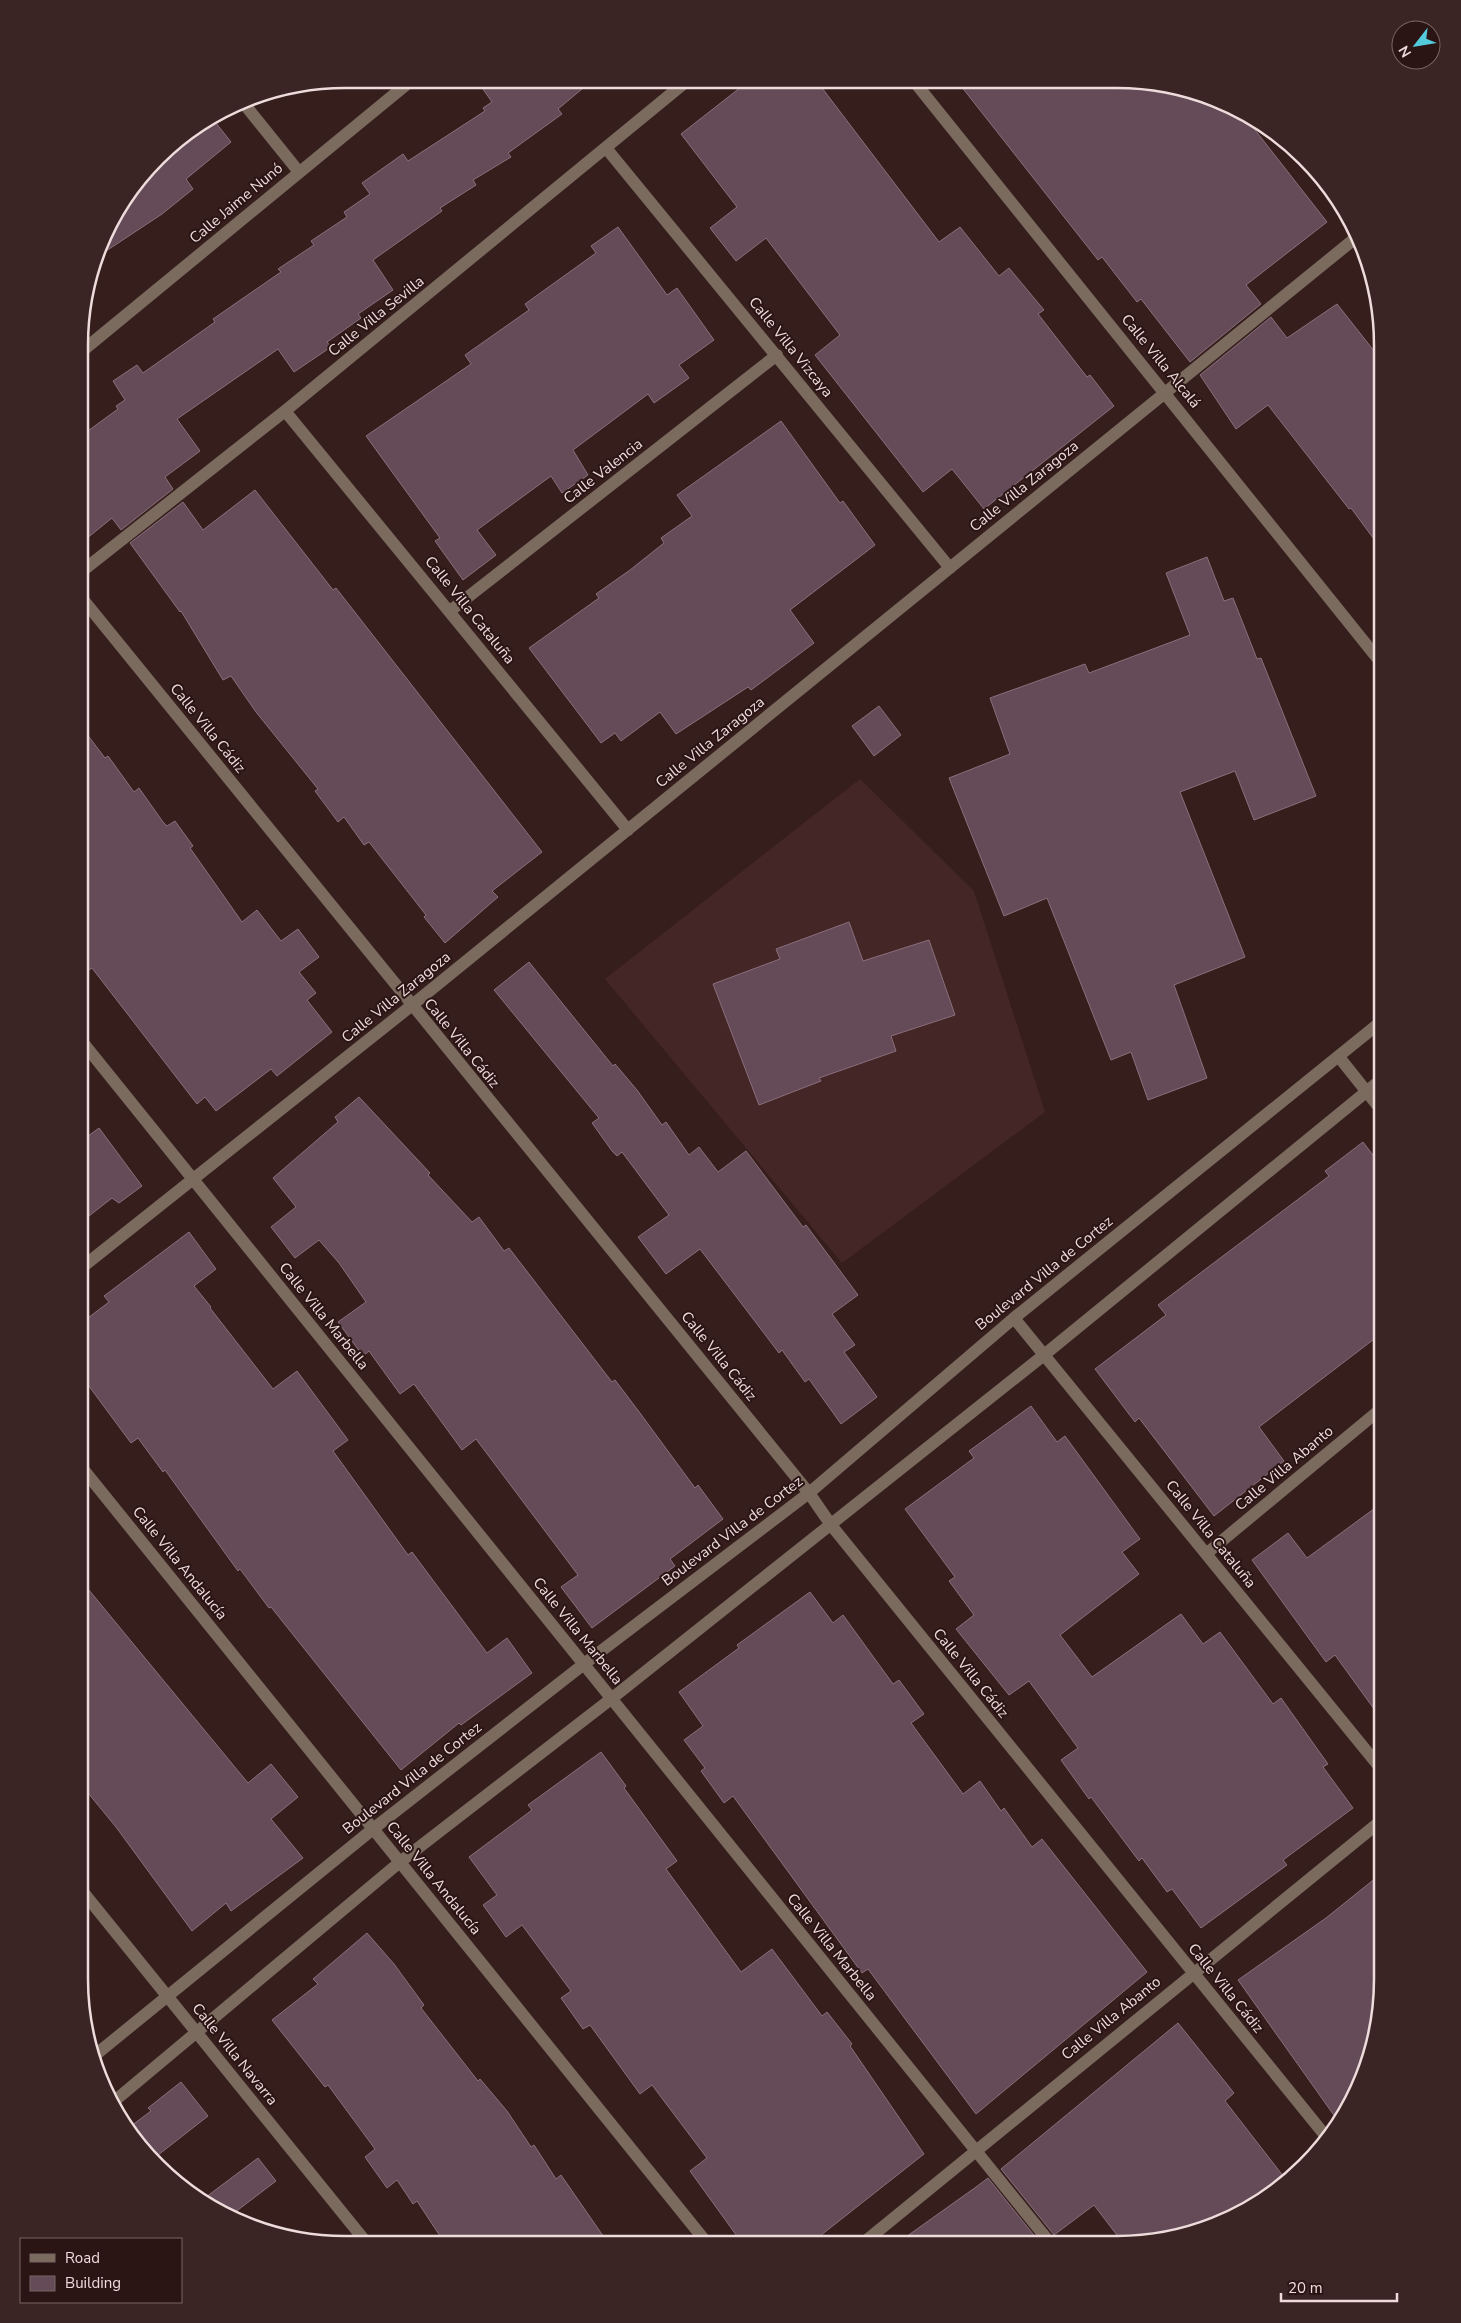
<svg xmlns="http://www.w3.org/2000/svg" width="1461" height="2323" viewBox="0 0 1461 2323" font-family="'Nunito Sans',sans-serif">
  <rect width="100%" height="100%" fill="#361e1d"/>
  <!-- built -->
  <path fill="#452626" d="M860 779 974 891 1045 1112 842 1263 605 979Z"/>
  <!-- building -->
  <path fill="#644b57" stroke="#8a6f7c" d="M476 79H594L558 109 562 114 508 153 511 157 473 180 476 185 440 208 442 211 373 260 393 290 358 314 361 318 327 342 331 347 294 372 278 349 177 419 200 451 165 477 173 489 121 530 112 518 81 543V436L118 409 116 406 125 400 113 381 137 365 143 373 215 322 213 319 281 272 278 269 314 245 311 241 347 217 344 212 370 194 362 183 403 154 408 161 485 111 483 108 492 102Z
    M750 80H816L939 242 960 227 999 276 1009 268 1044 310 1038 314 1087 377 1090 375 1114 406 984 509 952 469 923 492 815 355 840 335 766 238 736 261 710 228 737 207 681 134Z
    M957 81H1151L1218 99 1241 112 1327 222 1246 285 1261 304 1190 362 1141 299 1137 302 1102 257 1098 260Z
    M212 118 231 142 186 179 193 189 162 214 97 257 106 227 169 145Z
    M618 227 667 295 677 288 714 340 679 365 689 378 654 403 648 394 573 450 588 475 562 493 551 476 477 530 496 555 463 580 435 541 440 538 366 436 471 364 465 355 529 310 525 304 596 253 591 246Z
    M1337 304 1382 361V550L1351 508 1349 509 1268 405 1236 429 1200 375 1271 317 1287 338Z
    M781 421 840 503 843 501 875 545 790 610 814 643 751 690 748 687 676 734 660 712 621 741 615 733 601 743 529 648 599 598 596 594 630 570 664 543 661 538 692 516 677 495Z
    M255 490 333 590 336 588 542 852 492 891 498 897 445 943 424 917 426 915 369 842 364 845 344 817 338 822 315 791 318 789 256 712 231 676 223 680 181 611 180 612 130 543 183 502 203 530Z
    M1207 557 1224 601 1233 598 1257 659 1261 658 1316 796 1254 820 1235 771 1180 792 1245 957 1174 985 1207 1078 1148 1100 1131 1052 1111 1060 1047 898 1004 916 949 778 1010 754 990 698 1085 664 1089 673 1190 635 1166 573Z
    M879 706 901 735 874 756 852 726Z
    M80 725 105 758 108 756 134 792 139 788 163 822 167 826 175 821 193 846 190 848 242 922 257 910 281 941 298 929 319 957 299 972 316 993 307 1000 332 1032 277 1076 271 1069 216 1111 205 1097 197 1104 92 968 80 976Z
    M849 922 863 961 929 940 955 1015 891 1036 896 1051 819 1078 821 1081 759 1105 713 984 780 959 776 949Z
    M529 962 613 1066 615 1064 637 1090 662 1125 666 1122 689 1155 699 1147 718 1172 746 1151 803 1227 806 1225 858 1295 832 1314 855 1345 844 1352 877 1397 841 1424 809 1379 805 1382 782 1350 779 1353 700 1249 666 1274 638 1237 669 1215 622 1152 617 1156 612 1151 592 1123 599 1118 494 990Z
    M359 1097 430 1173 428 1175 472 1222 479 1217 504 1251 509 1248 612 1382 615 1380 640 1413 695 1488 698 1485 723 1519 670 1559 675 1566 592 1628 561 1587 578 1575 476 1439 462 1450 414 1384 400 1394 369 1351 363 1356 338 1322 366 1302 339 1263 319 1240 295 1258 271 1227 296 1207 273 1178 338 1122 335 1117Z
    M99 1128 142 1186 119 1203 112 1198 80 1223V1142Z
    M1363 1142 1382 1167V1333L1259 1427 1284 1461 1214 1516 1139 1418 1135 1422 1095 1369 1166 1315 1158 1305 1329 1176 1325 1171Z
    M189 1232 216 1269 194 1286 211 1307 210 1308 273 1389 297 1371 348 1440 333 1451 408 1555 412 1552 487 1653 507 1638 532 1673 461 1725 459 1723 401 1770 271 1607 269 1608 240 1569 238 1571 165 1470 163 1472 138 1438 131 1443 80 1374V1324L109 1302 104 1296Z
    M1031 1406 1057 1442 1065 1436 1140 1539 1122 1552 1139 1574 1060 1635 1092 1677 1181 1614 1203 1644 1220 1632 1273 1704 1281 1698 1328 1764 1323 1767 1353 1808 1283 1860 1287 1865 1201 1928 1172 1889 1167 1892 1142 1858 1139 1861 1091 1797 1089 1799 1061 1760 1078 1748 1029 1681 1009 1695 956 1629 974 1615 949 1581 955 1577 905 1509 974 1458 969 1451Z
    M1382 1503V1720L1335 1655 1326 1662 1252 1560 1288 1533 1307 1558Z
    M79 1578 248 1783 271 1764 298 1797 271 1819 303 1858 231 1911 226 1903 192 1931 116 1827 79 1782Z
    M810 1592 833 1623 843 1615 893 1684 899 1680 924 1714 911 1723 963 1794 980 1781 1001 1811 1004 1808 1032 1847 1042 1839 1147 1972 976 2114 868 1969 862 1973 733 1796 724 1803 701 1771 705 1768 684 1740 703 1726 679 1692 739 1648 737 1645Z
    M601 1752 626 1786 624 1788 677 1861 666 1869 741 1972 772 1949 822 2016 827 2012 852 2044 850 2046 924 2154 811 2243H742L690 2171 707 2158 652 2085 640 2094 590 2025 583 2029 561 1998 571 1991 522 1925 506 1937 483 1905 497 1895 469 1857 532 1810 528 1805Z
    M1382 1873V1996L1362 2080 1338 2121 1238 1980 1326 1918Z
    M367 1933 394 1964 424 2005 421 2008 478 2081 480 2079 507 2111 531 2147 534 2145 556 2179 561 2175 608 2243 444 2242 417 2201 413 2204 397 2180 387 2188 365 2157 375 2149 328 2085 325 2087 272 2020 318 1984 313 1979Z
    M1178 2023 1234 2093 1225 2101 1287 2181 1278 2189 1218 2224 1123 2243 1094 2205 1054 2235 1001 2169Z
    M181 2082 208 2116 153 2159 134 2140 127 2129 151 2111 148 2108Z
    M258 2158 276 2181 230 2216 202 2200Z
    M988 2178 1041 2244H896L976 2187Z"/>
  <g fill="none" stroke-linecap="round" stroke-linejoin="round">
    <!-- minor -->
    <path stroke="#7b6b5f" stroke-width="12" d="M913 80 1382 664
      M241 100 299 172
      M606 148 950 568
      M81 352 413 79
      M285 411 628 830
      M81 572 285 411 688 80
      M81 597 809 1493 831 1525 1328 2139
      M450 611 777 355
      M80 1039 1051 2244
      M1339 1057 1382 1111
      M80 1269 411 1006 1358 236
      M1014 1318 1382 1770
      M79 1464 707 2243
      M1206 1554 1382 1408
      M79 1887 366 2242
      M94 2056 373 1829 584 1664 809 1493 1014 1318 1382 1021
      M112 2103 400 1862 611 1699 1044 1355 1382 1079
      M862 2244 1382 1820"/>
  </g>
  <g text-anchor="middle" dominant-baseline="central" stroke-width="4" stroke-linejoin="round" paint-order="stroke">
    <!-- street labels -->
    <g font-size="15" fill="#eddcdb" stroke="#2b1414">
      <text transform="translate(236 203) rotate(-40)">Calle Jaime Nunó</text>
      <text transform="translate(376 316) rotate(-39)">Calle Villa Sevilla</text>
      <text transform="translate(791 347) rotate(51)">Calle Villa Vizcaya</text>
      <text transform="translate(1161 361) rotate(51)">Calle Villa Alcalá</text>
      <text transform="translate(603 471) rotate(-38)">Calle Valencia</text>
      <text transform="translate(1024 486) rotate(-39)">Calle Villa Zaragoza</text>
      <text transform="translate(470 610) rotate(51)">Calle Villa Cataluña</text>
      <text transform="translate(208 728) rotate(51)">Calle Villa Cádiz</text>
      <text transform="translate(710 742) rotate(-39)">Calle Villa Zaragoza</text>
      <text transform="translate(396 997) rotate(-39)">Calle Villa Zaragoza</text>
      <text transform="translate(462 1043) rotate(51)">Calle Villa Cádiz</text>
      <text transform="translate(1044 1273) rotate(-39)">Boulevard Villa de Cortez</text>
      <text transform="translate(324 1316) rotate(51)">Calle Villa Marbella</text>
      <text transform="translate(719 1356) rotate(51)">Calle Villa Cádiz</text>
      <text transform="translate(1284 1468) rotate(-40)">Calle Villa Abanto</text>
      <text transform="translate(732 1531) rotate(-37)">Boulevard Villa de Cortez</text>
      <text transform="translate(1211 1534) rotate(51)">Calle Villa Cataluña</text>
      <text transform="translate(180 1563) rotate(51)">Calle Villa Andalucía</text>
      <text transform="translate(578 1631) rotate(51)">Calle Villa Marbella</text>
      <text transform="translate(971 1673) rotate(51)">Calle Villa Cádiz</text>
      <text transform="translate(412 1778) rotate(-38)">Boulevard Villa de Cortez</text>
      <text transform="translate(434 1878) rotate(51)">Calle Villa Andalucía</text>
      <text transform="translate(832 1947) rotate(51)">Calle Villa Marbella</text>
      <text transform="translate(1226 1988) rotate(51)">Calle Villa Cádiz</text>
      <text transform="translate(1111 2018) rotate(-39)">Calle Villa Abanto</text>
      <text transform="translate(235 2054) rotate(51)">Calle Villa Navarra</text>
    </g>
  </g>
  <!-- crop -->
  <path d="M0 0H1461V2323H0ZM345 88H1117A257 257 0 0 1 1374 345V1979A257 257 0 0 1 1117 2236H345A257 257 0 0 1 88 1979V345A257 257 0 0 1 345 88Z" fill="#3b2424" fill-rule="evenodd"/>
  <path fill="none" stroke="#eddcdb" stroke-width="2.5" d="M345 88H1117A257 257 0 0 1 1374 345V1979A257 257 0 0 1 1117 2236H345A257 257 0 0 1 88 1979V345A257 257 0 0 1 345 88Z"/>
  <!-- legend -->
  <rect x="20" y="2238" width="162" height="65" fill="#2b1414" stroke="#796464"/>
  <rect x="30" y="2254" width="25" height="8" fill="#7b6b5f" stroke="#796464"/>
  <text x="65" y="2263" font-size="15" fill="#eddcdb">Road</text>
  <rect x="30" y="2276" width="25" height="15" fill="#644b57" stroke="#796464"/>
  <text x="65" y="2288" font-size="15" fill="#eddcdb">Building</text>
  <!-- north arrow -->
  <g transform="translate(1416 45) rotate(239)"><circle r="24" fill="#2b1414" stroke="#796464"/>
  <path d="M0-4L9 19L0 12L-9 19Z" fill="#54cadd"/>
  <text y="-8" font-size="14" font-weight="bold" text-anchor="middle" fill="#eddcdb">N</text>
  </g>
  <!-- scale -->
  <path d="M1281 2293v8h116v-8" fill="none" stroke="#eddcdb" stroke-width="2.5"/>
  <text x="1288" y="2293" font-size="15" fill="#eddcdb" stroke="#2b1414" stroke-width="4" paint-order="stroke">20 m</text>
</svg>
